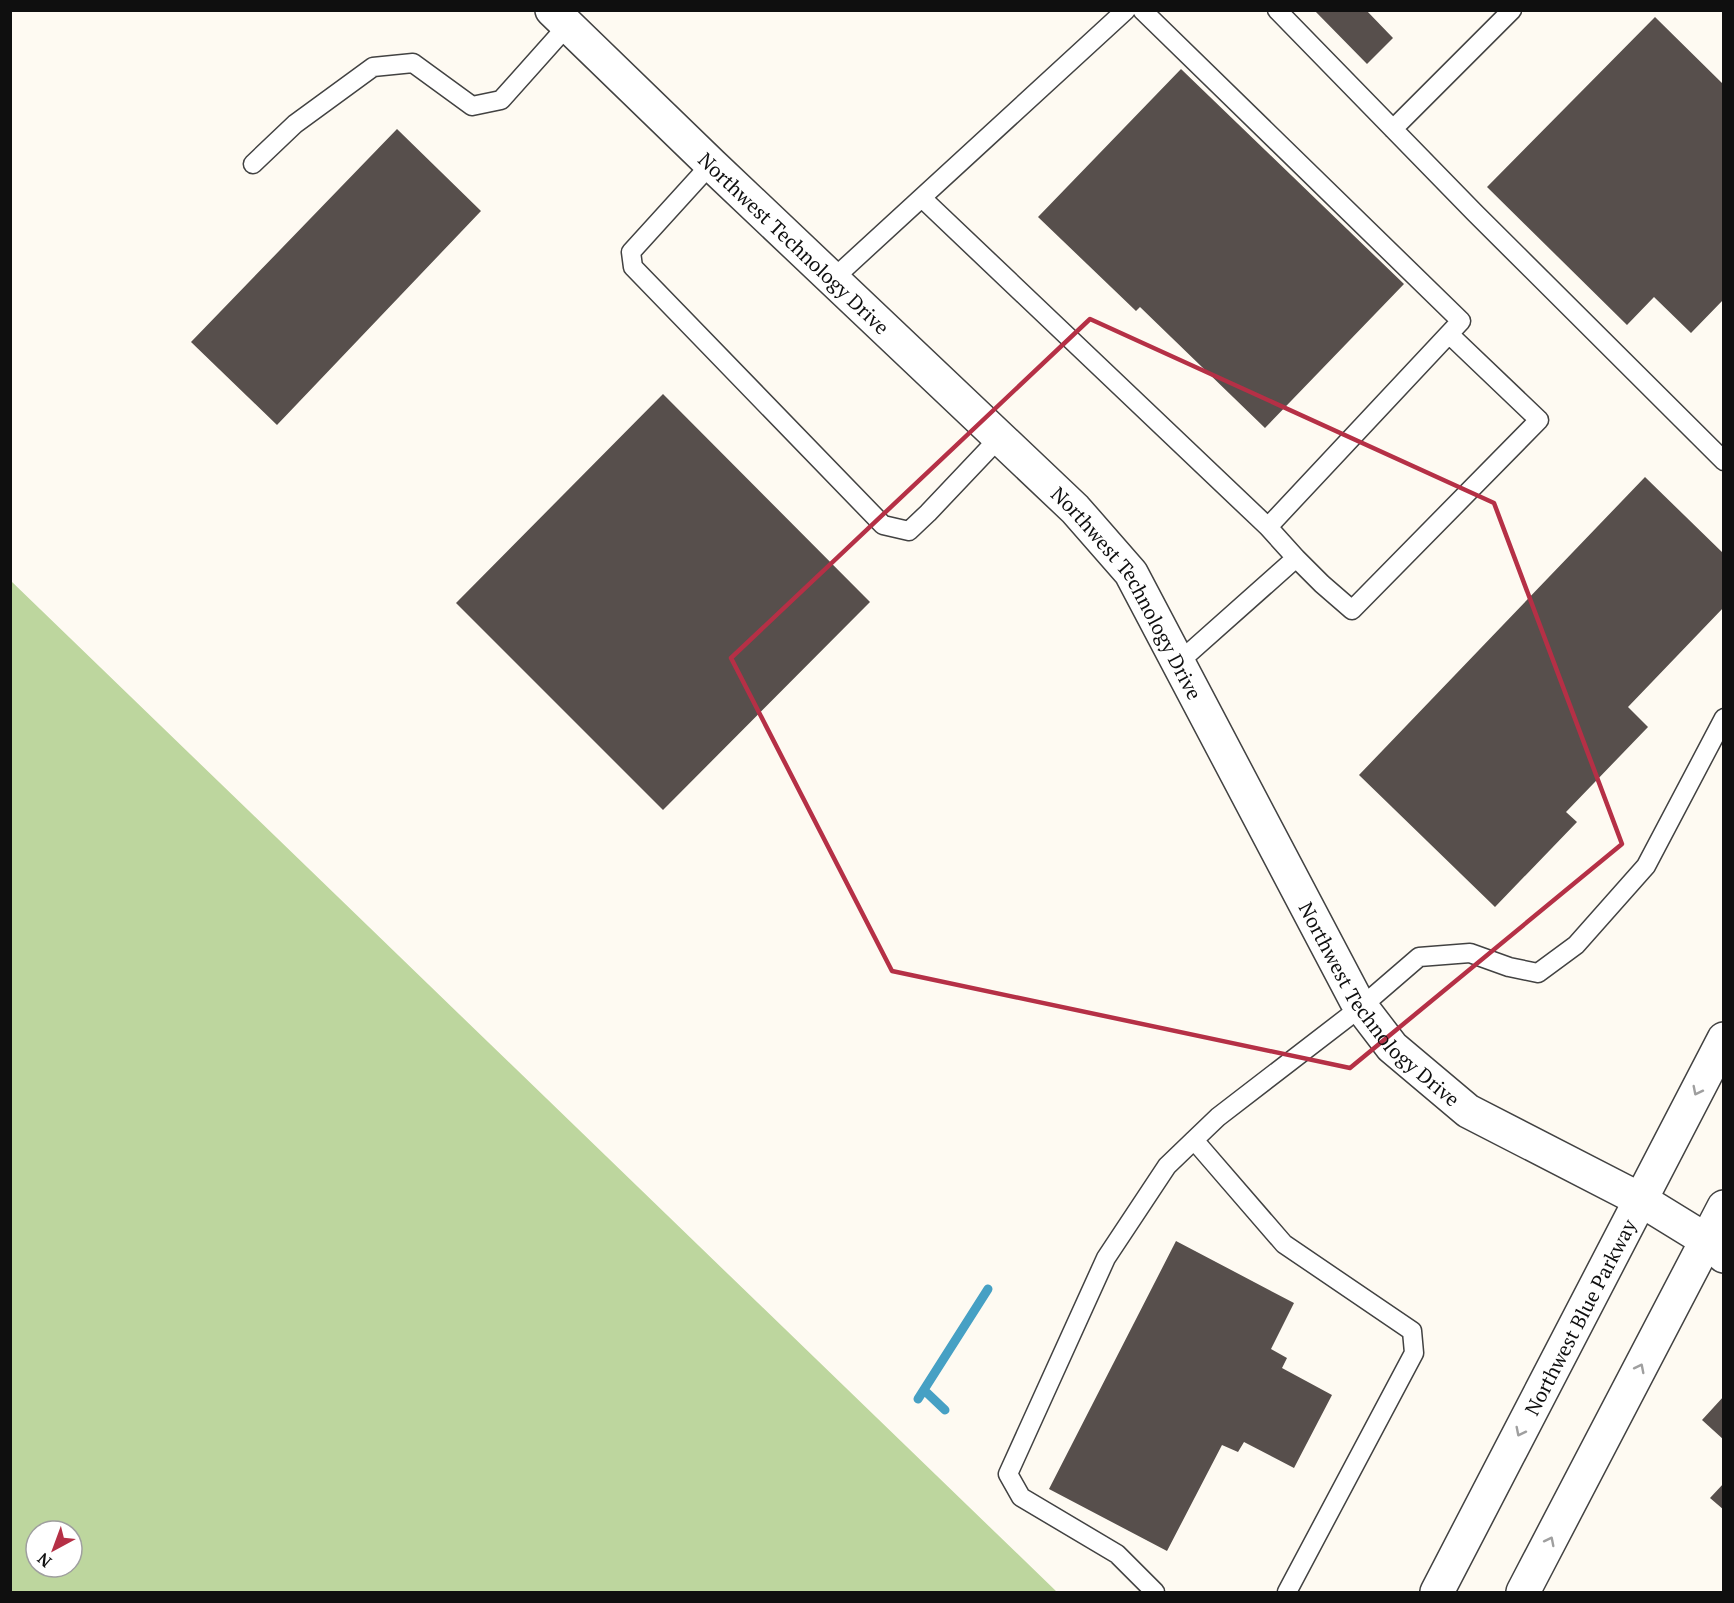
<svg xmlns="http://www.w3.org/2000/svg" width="1734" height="1603" viewBox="0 0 1734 1603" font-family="'PT Serif',serif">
  <rect width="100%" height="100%" fill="#fefaf2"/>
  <!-- forest -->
  <path fill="#bdd69e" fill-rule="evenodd" d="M10 581H11L1057 1592H11ZM36 1531H72V1567H36Z"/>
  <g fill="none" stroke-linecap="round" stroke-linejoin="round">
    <!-- stream -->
    <path stroke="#46a0c4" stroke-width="9" d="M924 1390 945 1410
      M918 1399 988 1289"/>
  </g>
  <!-- building -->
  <path fill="#574f4c" d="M1314 10H1366L1393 38 1367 64Z
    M1655 17 1724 85V299L1691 333 1654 297 1627 325 1487 187Z
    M1181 69 1404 284 1265 428 1140 307 1136 311 1038 217Z
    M397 129 481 211 277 425 191 342Z
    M663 394 870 602 663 810 456 603Z
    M1645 477 1724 554V607L1628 707 1648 727 1566 812 1577 822 1495 907 1359 775Z
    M1176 1241 1294 1303 1271 1349 1287 1358 1282 1368 1332 1395 1294 1468 1244 1442 1238 1452 1222 1445 1167 1551 1049 1489Z
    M1724 1396V1440L1702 1420Z
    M1724 1483V1510L1710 1498Z"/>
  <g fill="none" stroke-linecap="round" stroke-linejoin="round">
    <defs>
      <path id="service" d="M1142 10 1461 321 1268 527 1296 558 1179 662
        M1277 10 1475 213 1724 461
        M1393 129 1512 10
        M253 164 295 124 373 67 413 63 472 106 501 100 568 25
        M711 164 631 252 633 267 883 525 909 531 928 513 1000 437
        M922 198 1268 527
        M833 279 1126 10
        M1296 558 1322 584 1352 610 1539 420 1450 335
        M1155 1592 1117 1554 1021 1497 1008 1474 1106 1258 1167 1166 1194 1140
        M1287 1592 1414 1353 1412 1331 1284 1244 1194 1140 1218 1117 1361 1007 1419 957 1470 953 1509 967 1538 973 1576 945 1646 866 1724 718"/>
      <g id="minor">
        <path id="s1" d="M552 10 711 164 1075 509 1131 573 1356 1000 1392 1047 1468 1111 1641 1200 1706 1240 1724 1256"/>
      </g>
      <g id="tertiary">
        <path id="s2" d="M1437 1592 1724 1039"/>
        <path d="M1523 1592 1724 1207"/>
      </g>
    </defs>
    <!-- service casing -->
    <use href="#service" stroke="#424242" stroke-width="21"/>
    <!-- minor casing -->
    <use href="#minor" stroke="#424242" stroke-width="36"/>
    <!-- tertiary casing -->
    <use href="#tertiary" stroke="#424242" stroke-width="36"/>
    <!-- service -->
    <use href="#service" stroke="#fff" stroke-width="18"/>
    <!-- minor -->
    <use href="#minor" stroke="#fff" stroke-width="33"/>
    <!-- tertiary -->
    <use href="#tertiary" stroke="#fff" stroke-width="33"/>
  </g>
  <!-- one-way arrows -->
  <defs><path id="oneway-chevron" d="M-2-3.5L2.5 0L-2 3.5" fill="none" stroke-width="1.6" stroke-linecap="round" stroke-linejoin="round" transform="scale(1.5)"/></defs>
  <g stroke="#9f9f9f">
    <use href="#oneway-chevron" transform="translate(1697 1091) rotate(117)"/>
    <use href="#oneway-chevron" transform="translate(1640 1368) rotate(-63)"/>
    <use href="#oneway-chevron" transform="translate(1520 1432) rotate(117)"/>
    <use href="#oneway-chevron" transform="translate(1550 1541) rotate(-63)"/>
  </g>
  <!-- marked area -->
  <path fill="none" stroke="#b53046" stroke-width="4.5" stroke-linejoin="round" d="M1090 319 1494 503 1622 844 1350 1068 892 971 731 658Z"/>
  <g text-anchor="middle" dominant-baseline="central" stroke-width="6" stroke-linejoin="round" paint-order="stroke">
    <!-- street labels -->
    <g font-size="20" fill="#0f0f0f" stroke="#fff">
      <text stroke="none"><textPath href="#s1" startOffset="336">Northwest Technology Drive</textPath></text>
      <text stroke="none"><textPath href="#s1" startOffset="822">Northwest Technology Drive</textPath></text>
      <text stroke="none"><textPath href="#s1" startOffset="1308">Northwest Technology Drive</textPath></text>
      <text stroke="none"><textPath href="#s2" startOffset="310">Northwest Blue Parkway</textPath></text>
    </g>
  </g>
  <!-- border -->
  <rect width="1734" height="1603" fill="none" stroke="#0f0f0f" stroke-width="24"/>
  <!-- north arrow -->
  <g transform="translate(54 1549) rotate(221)"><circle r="28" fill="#ffffff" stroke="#9f9f9f" stroke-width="1.5"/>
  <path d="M0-4.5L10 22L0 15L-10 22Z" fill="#b53046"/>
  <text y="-9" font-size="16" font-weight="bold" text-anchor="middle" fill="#0f0f0f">N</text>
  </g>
</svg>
